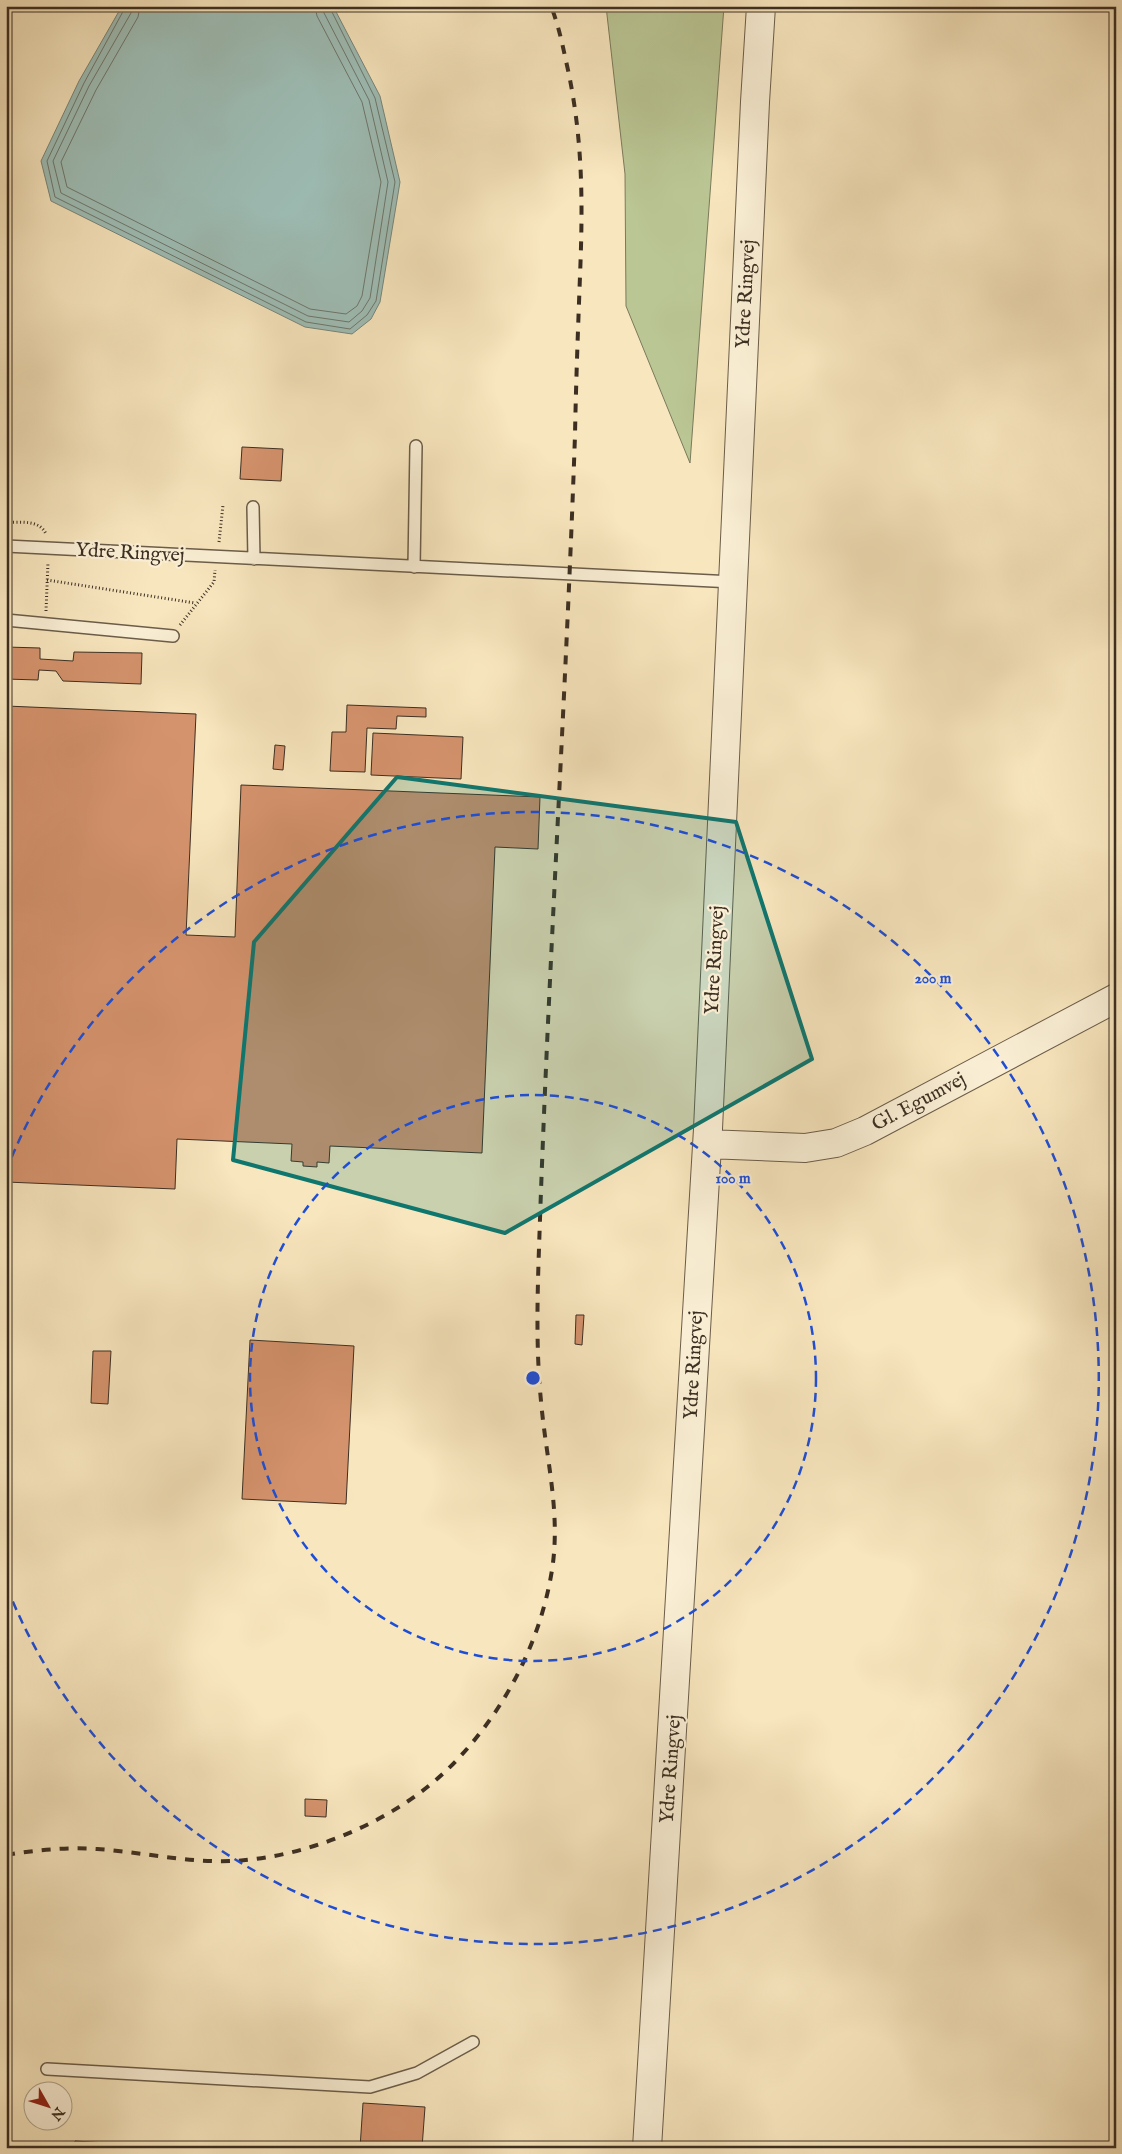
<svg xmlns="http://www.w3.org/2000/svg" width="1122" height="2154" viewBox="0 0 1122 2154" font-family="'IM FELL English',serif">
  <rect width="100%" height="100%" fill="#f8e6be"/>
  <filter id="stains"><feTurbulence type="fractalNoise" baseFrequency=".004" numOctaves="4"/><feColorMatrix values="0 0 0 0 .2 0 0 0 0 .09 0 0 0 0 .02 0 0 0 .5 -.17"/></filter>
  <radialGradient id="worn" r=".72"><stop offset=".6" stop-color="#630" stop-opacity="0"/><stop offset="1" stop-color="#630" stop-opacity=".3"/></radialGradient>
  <!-- green -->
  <path fill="#bac694" stroke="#7b7a5b" d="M606 6H724L690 463 626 306 625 174Z"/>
  <!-- water -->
  <path fill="#9ebeb6" stroke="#77857b" d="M122 6H333L380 96 400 182 380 302 371 319 352 334 305 327 51 201 41 161 79 81Z"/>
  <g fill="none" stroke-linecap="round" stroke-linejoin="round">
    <!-- shore -->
    <path stroke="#6d766c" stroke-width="1" d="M126 6 84 83 47 161 55 197 306 322 350 329 367 315 376 301 395 182 375 98 329 6
      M132 6 131 13 89 86 53 161 61 193 308 316 349 322 362 311 370 298 388 182 369 100 324 13 322 6
      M140 6 138 17 96 90 61 162 67 187 310 309 346 314 357 306 362 296 381 182 362 102 317 16 315 6"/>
  </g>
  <!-- building -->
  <path fill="#d5936d" stroke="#3c2f22" d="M242 447 283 449 281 481 240 479Z
    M6 647 40 648V659L73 661 74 652 142 653 141 684 63 681 56 671 39 670 38 680 6 679Z
    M347 705 426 708V717L397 716 396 729 367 728 365 772 330 771 332 732H346Z
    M6 706 196 714 186 935 235 937 241 785 540 797 538 849 495 847 482 1153 330 1146 329 1163 317 1162V1167L303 1166V1162L291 1161 292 1144 177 1139 175 1189 6 1182Z
    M373 733 463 737 461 779 371 775Z
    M275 745 285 746 283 770 273 769Z
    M576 1315H584L582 1345 575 1344Z
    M250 1340 354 1346 346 1504 242 1499Z
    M93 1351H111L108 1404 91 1403Z
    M305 1799 327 1800 326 1817 305 1816Z
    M363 2103 425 2107 422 2148H360Z
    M75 2141 184 2148H74Z"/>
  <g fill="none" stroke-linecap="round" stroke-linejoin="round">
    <defs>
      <path id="service" d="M253 507 254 559
        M6 546 733 582
        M414 567 416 446
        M6 620 173 636
        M47 2069 370 2087 417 2073 473 2042"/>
      <path id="tertiary" d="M707 1144 805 1148 836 1143 865 1131 1116 998
        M647 2148 708 1129 755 102 761 6"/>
    </defs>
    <!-- service casing -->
    <use href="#service" stroke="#6b5d49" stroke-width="14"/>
    <!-- tertiary casing -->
    <use href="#tertiary" stroke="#6b5d49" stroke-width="30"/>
    <!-- path -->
    <path stroke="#3c2f22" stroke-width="3" stroke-dasharray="1 2.5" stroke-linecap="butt" d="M6 522C21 523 39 519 46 534
      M219 542 223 505
      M47 580 195 603
      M46 611 48 562
      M180 625 214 582 215 570"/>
    <!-- service -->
    <use href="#service" stroke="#faefd5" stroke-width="11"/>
    <!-- tertiary -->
    <use href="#tertiary" stroke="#faefd5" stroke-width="28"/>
    <!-- rail -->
    <path stroke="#3c2f22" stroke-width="4" stroke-dasharray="9 9" stroke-linecap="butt" d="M6 1855C36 1850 66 1847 97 1849 142 1852 187 1863 233 1861 309 1857 393 1822 448 1769 502 1716 540 1645 552 1570 561 1512 546 1459 541 1401 535 1341 538 1279 540 1219 549 958 566 696 575 435 576 382 578 329 580 276 583 201 583 135 566 61 562 42 558 24 551 6"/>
  </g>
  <!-- marked area -->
  <path fill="#0f766e" fill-opacity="0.2" stroke="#0f766e" stroke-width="4" stroke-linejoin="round" d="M397 777 736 822 812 1059 505 1233 233 1160 254 942Z"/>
  <!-- distance rings -->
  <g fill="none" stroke="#1d4ed8" stroke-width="2.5" stroke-dasharray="9 6">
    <circle cx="533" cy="1378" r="283"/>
    <path d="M6 1171A566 566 0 1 1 6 1585"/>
  </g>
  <g text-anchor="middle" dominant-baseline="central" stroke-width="4.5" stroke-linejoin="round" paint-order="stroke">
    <!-- street labels -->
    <g font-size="20" fill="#3c2f22" stroke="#faefd5">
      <text transform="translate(746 294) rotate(-87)">Ydre Ringvej</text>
      <text transform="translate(130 553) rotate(3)">Ydre Ringvej</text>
      <text transform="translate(715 960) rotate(-87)">Ydre Ringvej</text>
      <text transform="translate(919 1102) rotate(-28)">Gl. Egumvej</text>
      <text transform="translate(694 1365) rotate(-87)">Ydre Ringvej</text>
      <text transform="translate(671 1769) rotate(-86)">Ydre Ringvej</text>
    </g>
  </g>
  <circle cx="533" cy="1378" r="8" fill="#1d4ed8" stroke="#faefd5" stroke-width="2.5"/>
  <g font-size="15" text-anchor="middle" font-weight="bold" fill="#1d4ed8" stroke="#faefd5" stroke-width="4.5" stroke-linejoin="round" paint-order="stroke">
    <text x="933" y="983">200 m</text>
    <text x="733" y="1183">100 m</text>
  </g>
  <!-- margin -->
  <rect width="1122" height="2154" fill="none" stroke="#f8e6be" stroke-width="25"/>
  <rect x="8" y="8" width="1107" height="2139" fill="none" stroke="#3c2f22" stroke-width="2.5"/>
  <rect x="12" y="12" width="1097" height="2129" fill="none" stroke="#3c2f22"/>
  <!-- north arrow -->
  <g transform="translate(48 2106) rotate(129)"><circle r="24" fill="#faefd5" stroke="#aea28d"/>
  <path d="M0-4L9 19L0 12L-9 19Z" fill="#8f2418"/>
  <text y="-8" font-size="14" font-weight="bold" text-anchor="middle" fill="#3c2f22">N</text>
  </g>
  <rect width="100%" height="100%" filter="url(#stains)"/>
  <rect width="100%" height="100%" fill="url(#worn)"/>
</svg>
